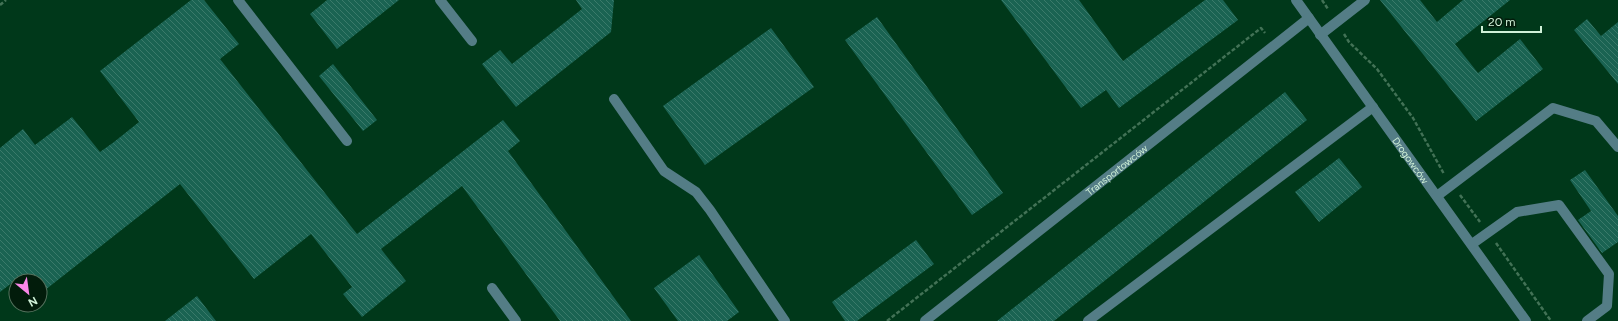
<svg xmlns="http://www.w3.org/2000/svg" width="1618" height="321" viewBox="0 0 1618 321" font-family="Figtree,sans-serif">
  <defs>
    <pattern id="building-back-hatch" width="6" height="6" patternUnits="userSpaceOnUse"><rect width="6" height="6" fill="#1a6352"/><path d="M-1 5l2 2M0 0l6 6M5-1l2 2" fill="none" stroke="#3a7a6a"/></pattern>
  </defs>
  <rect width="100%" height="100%" fill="#00381a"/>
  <!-- building -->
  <path fill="url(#building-back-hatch)" d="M191 0H204L239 44 220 59 357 234 503 120 520 141 508 151 631 321H560L462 186 381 249 406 281 362 317 343 294 352 287 311 234 254 279 180 184 40 294V281H16V286L13 282 0 292V148L23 129 35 145 72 117 100 152 114 142 139 122 100 71Z
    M327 0H399L337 49 310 14Z
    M576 0H614L611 32 516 107 482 64 500 50 512 64 582 9Z
    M1001 0H1079L1123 61 1205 0H1223L1238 20 1119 108 1106 90 1081 108Z
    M1380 0H1420L1437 22 1463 0H1510L1455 44 1478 73 1520 39 1543 69 1476 121Z
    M877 17 1003 193 972 215 845 40Z
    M1587 19 1601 36 1618 22V84L1574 30Z
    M771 28 814 87 705 165 663 106Z
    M333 64 377 120 363 131 319 76Z
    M1285 92 1307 120 1054 321H997Z
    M1339 158 1362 187 1319 222 1295 192Z
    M1585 170 1618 216V242L1602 253 1578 220 1591 211 1570 180Z
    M916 240 934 264 857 321H845L832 302Z
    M699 255 739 312 727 321H678L654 288Z
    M197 296 216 321H165Z"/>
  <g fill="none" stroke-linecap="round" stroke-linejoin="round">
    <!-- path -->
    <path stroke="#427256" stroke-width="2.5" stroke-dasharray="4 2" stroke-linecap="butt" d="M1322 0 1328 9
      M0 5 6 0
      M1344 34 1349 42 1377 69 1413 118 1444 174
      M1460 195 1480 222
      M1496 243 1551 321
      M887 321 1261 28 1265 33"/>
    <!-- minor -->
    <g stroke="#547d86" stroke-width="10">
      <path d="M238 0 347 141"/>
      <path d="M440 0 472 41"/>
      <path id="s1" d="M1296 0 1526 321"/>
      <path d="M1320 35 1365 0"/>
      <path d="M614 99 664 171 696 192 710 210 785 321"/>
      <path d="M1437 196 1553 108 1596 121 1618 147"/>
      <path d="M1472 244 1517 212 1559 205 1609 274 1607 306 1587 321"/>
      <path d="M492 288 516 321"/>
      <path id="s2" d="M925 321 1309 18"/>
      <path d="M1088 321 1373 107"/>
    </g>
  </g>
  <g text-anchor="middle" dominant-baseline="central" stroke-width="4" stroke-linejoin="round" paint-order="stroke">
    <!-- street labels -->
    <g font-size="10" fill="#d0f1d8" stroke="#021c0b">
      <text stroke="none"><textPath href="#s1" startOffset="197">Drogowców</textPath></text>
      <text stroke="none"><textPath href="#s2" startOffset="244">Transportowców</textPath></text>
    </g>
  </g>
  <!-- north arrow -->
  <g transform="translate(28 293) rotate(151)"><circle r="19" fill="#021c0b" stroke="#54715d"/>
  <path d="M0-3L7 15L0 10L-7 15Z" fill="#fa87e8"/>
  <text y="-6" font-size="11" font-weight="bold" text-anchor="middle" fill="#d0f1d8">N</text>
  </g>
  <!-- scale -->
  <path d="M1482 26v6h59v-6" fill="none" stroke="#d0f1d8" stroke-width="2"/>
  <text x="1488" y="26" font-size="12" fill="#d0f1d8" stroke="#021c0b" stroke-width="3" paint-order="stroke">20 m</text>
</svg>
